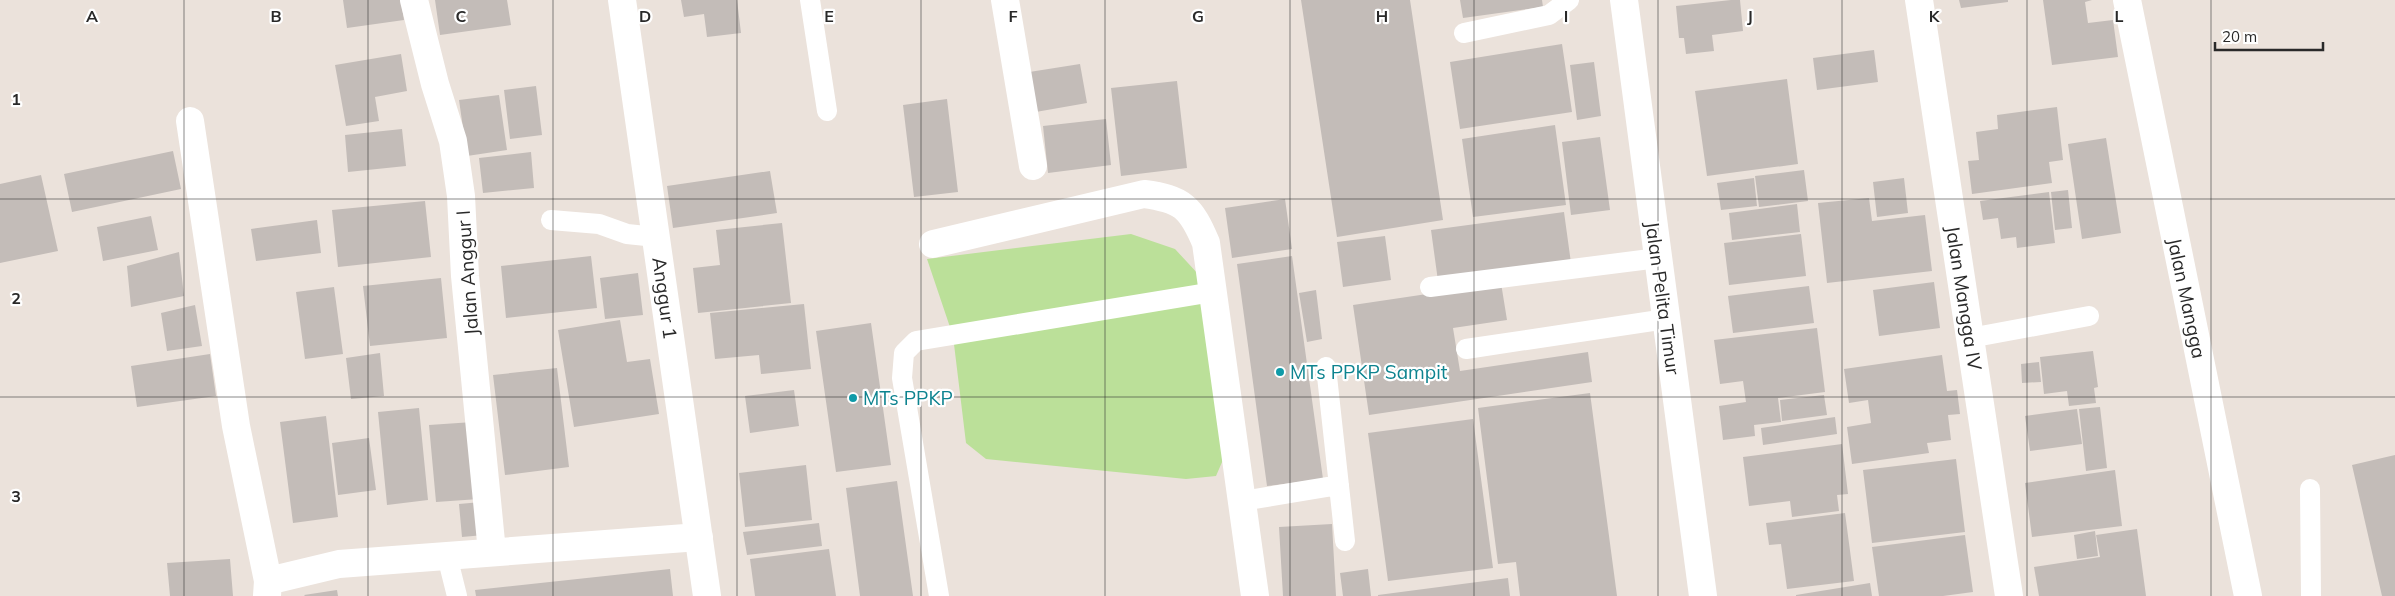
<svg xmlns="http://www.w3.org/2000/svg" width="2395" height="596" viewBox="0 0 2395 596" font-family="Mulish,sans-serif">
  <rect width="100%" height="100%" fill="#ebe2db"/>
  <!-- green -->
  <path fill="#bbe099" d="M1131 234 1175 249 1200 276 1229 446 1216 476 1186 479 986 459 966 443 953 336 927 259Z"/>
  <!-- building -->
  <path fill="#c3bcb8" d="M343 0H401L404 20 347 28Z
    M435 0H507L511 25 440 35Z
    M681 0H737L741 33 707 37 704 14 684 17Z
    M1301 0H1410L1443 220 1337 237Z
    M1460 0H1542L1543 7 1463 18Z
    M1731 0H1740L1743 31 1712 35 1714 51 1686 54 1684 38H1679L1676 6Z
    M1959 0H2008V2L1961 8Z
    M2043 0H2092L2085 2 2088 23 2113 20 2118 57 2052 65Z
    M1562 44 1572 112 1460 129 1450 62Z
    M1874 50 1878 82 1817 90 1813 58Z
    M401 54 407 91 375 97 379 121 346 126 335 65Z
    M1594 62 1601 116 1577 120 1570 65Z
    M1080 64 1087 103 1030 113 1023 73Z
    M1787 79 1798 164 1707 176 1695 91Z
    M1177 81 1187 168 1121 176 1111 88Z
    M536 86 542 135 510 139 504 90Z
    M499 95 507 150 467 156 459 100Z
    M947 99 958 192 914 197 903 105Z
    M2057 107 2063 160 2049 162 2052 183 1972 194 1968 161 1979 160 1976 132 1998 129 1997 115Z
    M1106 119 1111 165 1048 173 1043 126Z
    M1555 125 1566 205 1473 217 1462 139Z
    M402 129 406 166 348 172 345 135Z
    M1600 137 1610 210 1571 215 1562 142Z
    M2106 138 2121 233 2082 239 2068 144Z
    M173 151 181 189 72 212 64 174Z
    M531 152 534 188 483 193 479 158Z
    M1804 170 1808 201 1759 207 1755 176Z
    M770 171 777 213 673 228 667 186Z
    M41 175 58 251 0 263V184Z
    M1754 178 1757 206 1721 210 1717 183Z
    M1904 178 1908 213 1877 217 1873 182Z
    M2068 190 2072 228 2055 230 2051 192Z
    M2049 192 2055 243 2017 248 2016 237 2001 239 1998 218 1983 220 1980 201Z
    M1869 198 1872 221 1925 215 1932 271 1827 283 1818 203Z
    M1285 199 1292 249 1232 258 1225 208Z
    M425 201 431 257 338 267 332 210Z
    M1797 204 1800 232 1732 240 1729 213Z
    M1564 212 1571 263 1438 281 1431 230Z
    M151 216 158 250 103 261 97 227Z
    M317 220 321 253 256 261 251 229Z
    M782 223 791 303 698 313 693 268 720 265 716 230Z
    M1801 234 1806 276 1729 285 1724 243Z
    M1385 236 1391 280 1343 287 1337 242Z
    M179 252 184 296 131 307 127 266Z
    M591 256 597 308 506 318 501 266Z
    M1292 256 1323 479 1267 486 1237 264Z
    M638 273 643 315 605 319 600 278Z
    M441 278 447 338 370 346 363 286Z
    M1934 282 1940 328 1879 336 1873 290Z
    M1501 283 1507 320 1453 328 1460 371 1588 352 1592 382 1369 415 1353 305Z
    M1809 286 1814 323 1733 333 1728 296Z
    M334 287 343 354 305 359 296 292Z
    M1316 290 1322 339 1307 342 1299 293Z
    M804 304 811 369 761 374 759 355 715 359 710 313Z
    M195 305 202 346 167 351 161 313Z
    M620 320 627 362 650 359 659 414 574 427 558 330Z
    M871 323 891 465 836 472 816 331Z
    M1817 328 1825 392 1778 398 1781 422 1754 425 1755 436 1723 440 1719 406 1746 402 1743 381 1720 384 1714 340Z
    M2093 351 2098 387 2094 388 2096 403 2069 406 2067 391 2044 394 2040 357Z
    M380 353 384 396 351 399 346 358Z
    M210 354 216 396 137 407 131 366Z
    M1942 355 1947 391 1957 390 1960 414 1948 415 1951 440 1927 443 1929 453 1852 464 1847 427 1871 423 1868 400 1849 403 1844 369Z
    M2039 362 2041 382 2022 383 2021 364Z
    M557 368 569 467 505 475 493 375Z
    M794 390 799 426 750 433 745 396Z
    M1590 393 1617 596H1520L1516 562 1498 564 1478 408Z
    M1824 395 1827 415 1782 421 1780 400Z
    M2100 407 2107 468 2086 471 2079 409Z
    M419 408 428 500 387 505 378 412Z
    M2077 409 2082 444 2030 451 2025 416Z
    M326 416 338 517 293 523 280 422Z
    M1835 417 1837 434 1763 445 1761 428Z
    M1473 419 1493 568 1388 581 1368 433Z
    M473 422 479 499 436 502 429 425Z
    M369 438 376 490 338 495 332 443Z
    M1842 444 1848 494 1837 495 1839 511 1792 517 1790 501 1749 506 1743 457Z
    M2395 455V596H2382L2352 465Z
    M1956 459 1965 532 1872 543 1863 470Z
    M806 465 812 520 745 527 739 473Z
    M2115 470 2122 526 2032 537 2025 483Z
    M897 481 913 596H860L846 488Z
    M481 502 484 535 462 537 459 504Z
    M1845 513 1854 581 1787 589 1781 544 1769 545 1766 523Z
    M819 523 822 546 747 555 743 532Z
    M1332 524 1336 596H1283L1279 527Z
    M2137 529 2146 596H2039L2034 567 2100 557 2096 535Z
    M2095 531 2098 556 2077 559 2074 535Z
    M1965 535 1973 592 1943 596H1879L1872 547Z
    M829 549 836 596H755L750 559Z
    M230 559 233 596H170L167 563Z
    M670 569 673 596H476L475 590Z
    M1368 569 1371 596H1343L1340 573Z
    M1508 578 1510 596H1378V595Z
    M1870 583 1872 596H1796V595Z
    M337 590 338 596H305L304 595Z"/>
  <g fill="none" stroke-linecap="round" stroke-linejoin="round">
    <!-- service -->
    <path stroke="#fff" stroke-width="20" d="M810 0 827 111
      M1464 33 1549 15 1569 0
      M551 220 599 224 627 234 656 237
      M1430 287 1658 258
      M1970 338 2089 316
      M1466 349 1666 319
      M1326 367 1345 541
      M2310 489 2311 596
      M1242 501 1339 485
      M447 556 457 596
      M939 596 902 378 904 353 916 341 1213 292"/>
    <!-- minor -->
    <path stroke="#fff" stroke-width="28" d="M414 0 435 84 453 141 461 196 465 276 492 552
      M622 0 707 596
      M1005 0 1033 166
      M1919 0 2009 596
      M2127 0 2248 596
      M190 121 236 426 268 581
      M933 244 1144 194C1182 199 1191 207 1206 243L1255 596
      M267 596 268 581 339 564 699 537"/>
    <!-- tertiary -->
    <path stroke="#fff" stroke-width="28" d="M1624 0 1703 596"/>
  </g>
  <!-- grid -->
  <path fill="none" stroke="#292929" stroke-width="1" stroke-opacity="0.55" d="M184 0V596M368 0V596M553 0V596M737 0V596M921 0V596M1105 0V596M1290 0V596M1474 0V596M1658 0V596M1842 0V596M2027 0V596M2211 0V596M0 199H2395M0 397H2395"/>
  <!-- markers -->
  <g fill="#0f9aa8" stroke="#fff" stroke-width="2">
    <circle cx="1280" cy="372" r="5"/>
    <circle cx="853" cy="398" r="5"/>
  </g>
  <g text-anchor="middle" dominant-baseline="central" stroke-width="4.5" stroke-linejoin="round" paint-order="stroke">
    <!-- street labels -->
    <g font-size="19" fill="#292929" stroke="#fff">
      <text transform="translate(467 273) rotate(-94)">Jalan Anggur I</text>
      <text transform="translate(665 298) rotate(82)">Anggur 1</text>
      <text transform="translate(1663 298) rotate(82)">Jalan Pelita Timur</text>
      <text transform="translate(1964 298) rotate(81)">Jalan Mangga IV</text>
      <text transform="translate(2187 298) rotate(78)">Jalan Mangga</text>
    </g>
    <!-- culture labels -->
    <g font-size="19" fill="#0d838f" stroke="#fff" text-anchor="start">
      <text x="1290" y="372">MTs PPKP Sampit</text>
      <text x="863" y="398">MTs PPKP</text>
    </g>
  </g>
  <g font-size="16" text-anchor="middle" font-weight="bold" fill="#292929" stroke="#fff" stroke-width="4.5" stroke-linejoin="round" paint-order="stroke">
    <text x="92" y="22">A</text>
    <text x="276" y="22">B</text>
    <text x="461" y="22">C</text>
    <text x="645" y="22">D</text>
    <text x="829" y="22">E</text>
    <text x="1013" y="22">F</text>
    <text x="1198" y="22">G</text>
    <text x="1382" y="22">H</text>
    <text x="1566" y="22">I</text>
    <text x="1750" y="22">J</text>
    <text x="1934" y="22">K</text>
    <text x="2119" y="22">L</text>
    <text x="16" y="105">1</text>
    <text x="16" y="304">2</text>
    <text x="16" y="502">3</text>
  </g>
  <!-- scale -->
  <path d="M2215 42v8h108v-8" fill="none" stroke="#292929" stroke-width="2.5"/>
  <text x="2222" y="42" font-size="15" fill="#292929" stroke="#ffffff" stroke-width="4" paint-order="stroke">20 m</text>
</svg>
